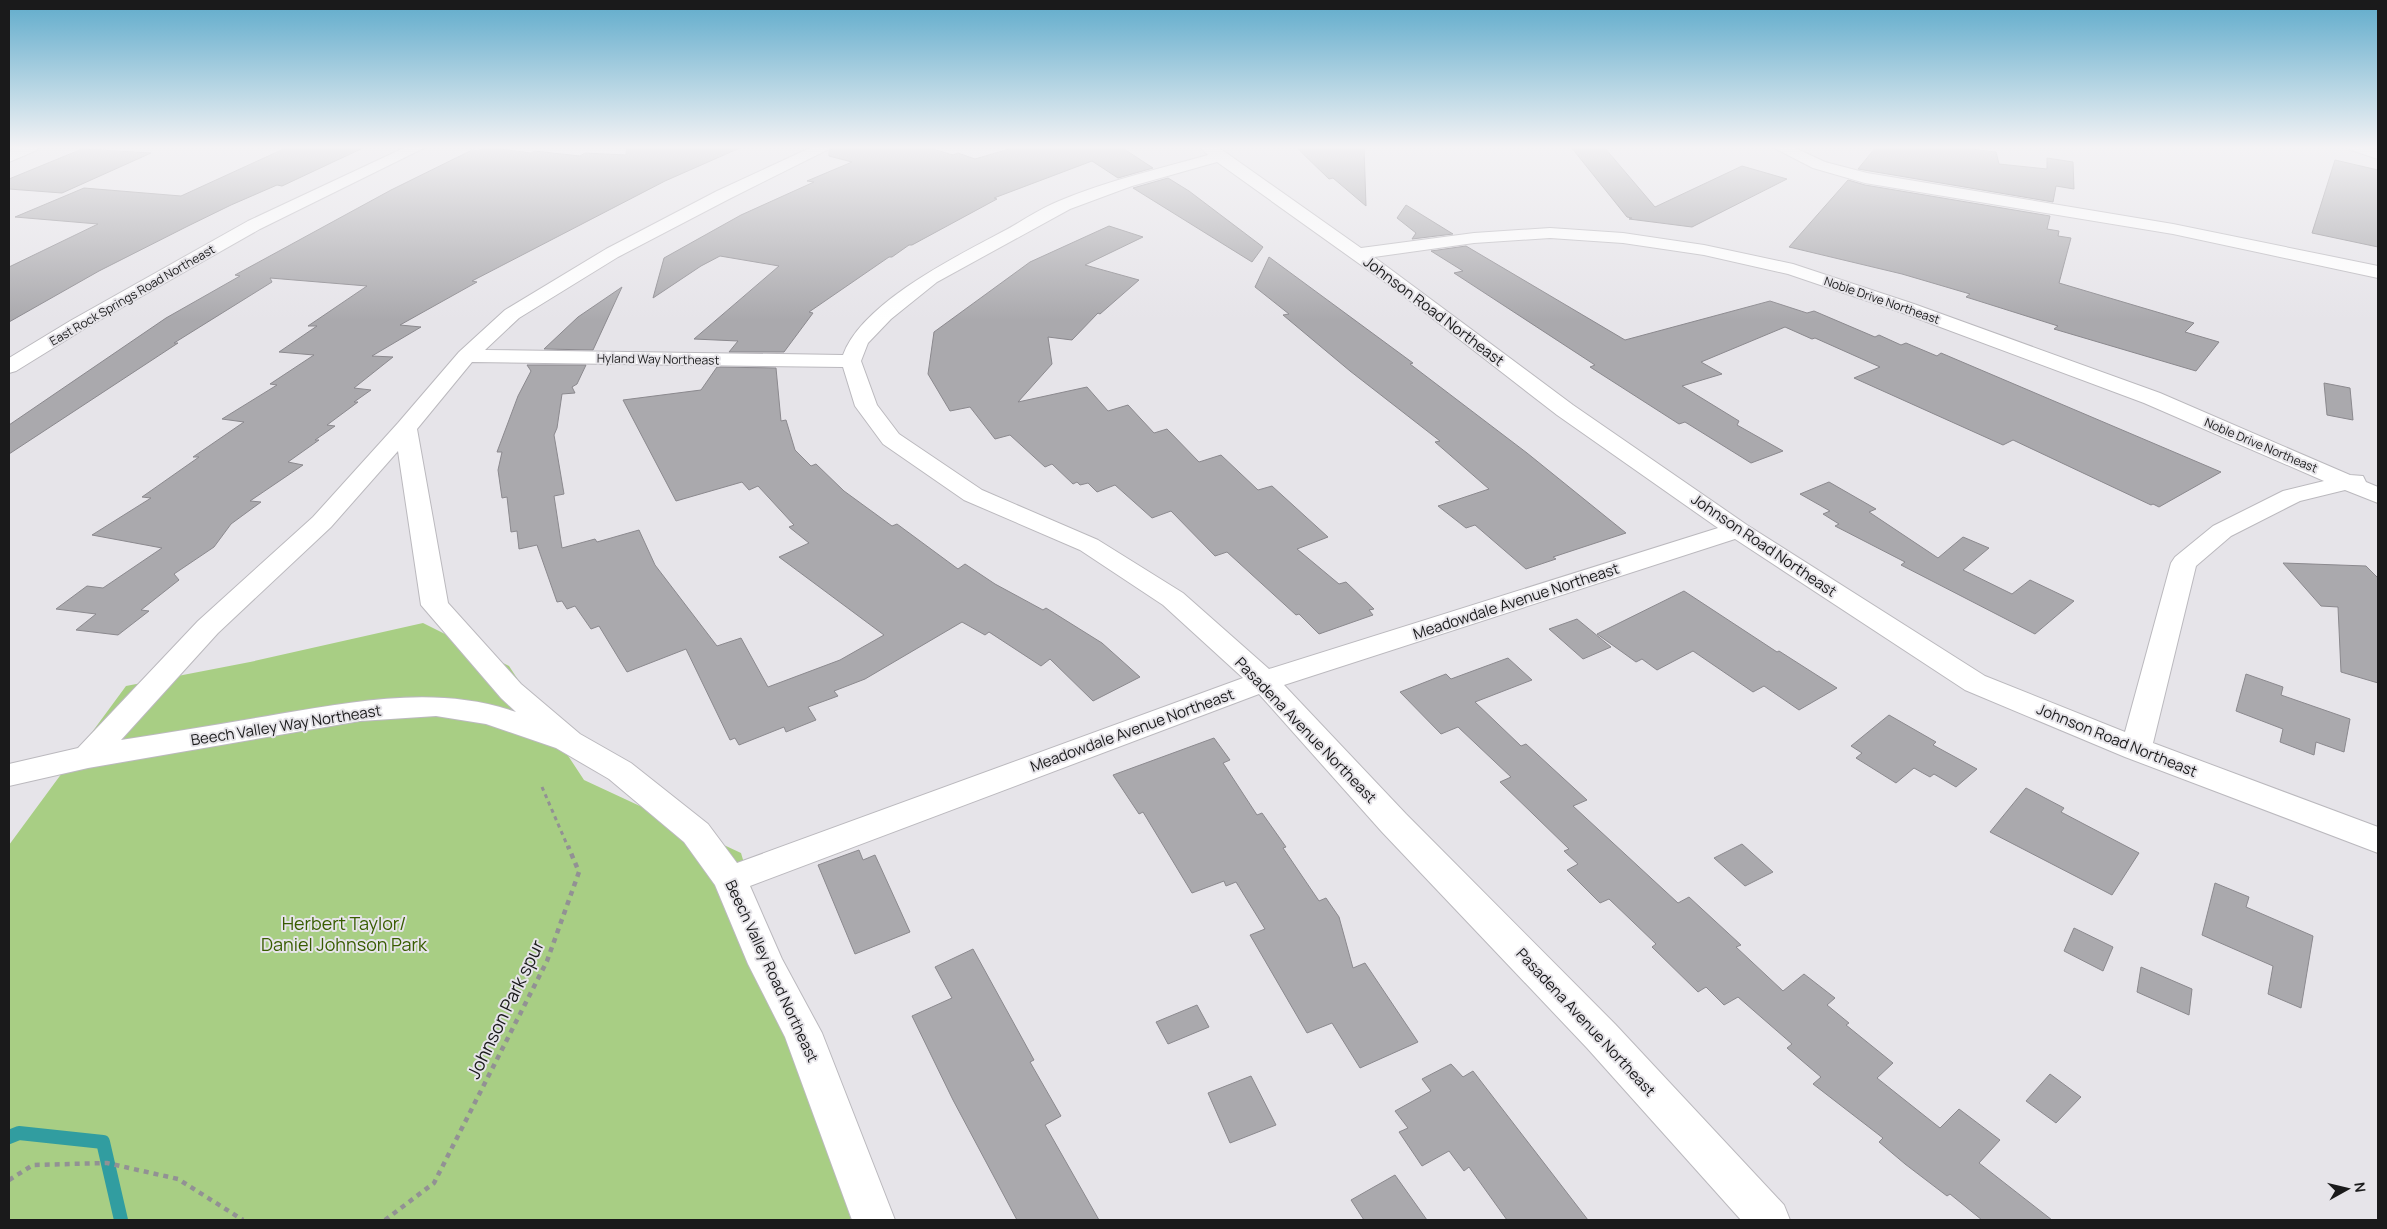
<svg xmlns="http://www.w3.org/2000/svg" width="2387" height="1229" viewBox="0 0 2387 1229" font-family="Manrope,sans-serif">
  <rect width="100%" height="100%" fill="#e6e4e9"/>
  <!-- green -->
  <path fill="#a8ce84" d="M423 623 509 666 584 780 741 853 851 1220H9V845L126 686 250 662Z"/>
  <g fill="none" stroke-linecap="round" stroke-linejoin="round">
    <!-- stream -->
    <path stroke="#319da0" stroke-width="14" d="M9 1137 19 1133 103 1142 121 1220"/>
  </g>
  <!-- building -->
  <path fill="#aaa9ad" stroke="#8b898e" d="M288 147H365L282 186 277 185 231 205 188 226 99 271 9 322V267L98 224 15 217 84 188 181 196Z
    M485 147 531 153 534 151 580 156 585 153 626 155 627 147H742L665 181 472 281 477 282 400 325 421 327 372 356 393 357 354 388 371 390 354 402H358L327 425 335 426 315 440H319L288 462 303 465 250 501 261 502 231 524 214 547 174 574 179 580 141 610 149 611 118 635 76 630 96 614 56 609 87 586 103 588 162 548 92 535 151 498 142 497 199 457H193L244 422 222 419 277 385 270 384 314 355 279 352 317 326H308L367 286 270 278 272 282 174 343H178L9 454V425L166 318 240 276 235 275 391 190 472 150 478 151Z
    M835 147H926L953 155 958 153 975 159 1016 147H1121L1153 168 1118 178 1092 161 994 198 997 199 912 245H909L892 257H889L809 312 813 313 784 352H729L738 341 694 339 779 266 720 256 701 266 653 298 664 258 741 215 814 182 807 181 852 162 829 156V151Z
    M1296 147H1364L1366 206 1333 178 1329 179Z
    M1571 147H1604L1655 207 1742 166 1787 179 1692 227 1629 219 1632 218 1627 217Z
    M1876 147H1953L1996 152 1999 164 2047 169V158L2073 162 2074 189 2056 186 2053 202 1858 169Z
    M82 149 151 153 62 193 9 189V179Z
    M2335 160 2378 170V247L2312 233Z
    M1168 178 1189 191 1263 247 1252 262 1133 188Z
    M1848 180 1865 185 2050 216 2047 229 2059 231 2058 236 2071 238 2059 283 2194 323 2185 332 2219 342 2196 371 2054 329 2058 326 1966 297 1970 294 1902 274 1789 247Z
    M1406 205 1453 234 1412 239 1416 233 1397 218Z
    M1109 226 1143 237 1085 265 1139 280 1100 314 1098 313 1072 340 1048 337 1052 364 1018 402 1087 387 1108 411 1128 405 1154 433 1167 429 1199 462 1221 455 1258 490 1272 486 1328 537 1297 549 1339 584 1346 582 1374 609 1369 610 1373 615 1319 634 1299 614 1296 615 1227 552 1215 556 1171 511 1152 518 1115 485 1097 492 1088 483 1080 485 1077 482 1073 484 1052 464 1045 467 1010 435 995 439 970 407 950 411 928 374 934 332 1030 262Z
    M1466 246 1625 340 1770 301 1807 313 1814 311 1875 337 1879 335 1901 345 1906 343 1937 356 1941 353 2221 472 2159 507 2153 504 2151 505 2013 440 2003 445 1854 378 1880 367 1815 338 1812 339 1785 327 1701 362 1722 374 1682 386 1739 421 1737 425 1783 451 1751 463 1685 422 1679 424 1590 367 1595 365 1454 273 1463 271 1431 251Z
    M1269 257 1413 363 1410 364 1527 453 1626 533 1553 557 1556 559 1526 569 1475 525 1466 528 1438 506 1489 489 1435 442 1440 441 1350 371 1283 315 1289 314 1255 287Z
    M622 287 593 350 544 349 578 317Z
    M527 365H586L577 384 572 387 575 393 562 394 557 428 554 435 564 494 554 496 562 548 595 539 597 542 639 530 655 565 717 646 741 638 768 687 840 660 884 635 779 557 809 543 789 527 794 525 758 486 749 490 742 482 676 501 623 400 701 390 717 367 776 368 781 421 786 420 795 450 811 466 816 464 844 491 892 526 897 524 958 569 965 564 995 584 1043 610 1046 608 1102 643 1140 677 1093 701 1050 659 1041 666 989 632 985 635 962 622 865 679 834 691 838 696 808 707 816 720 786 732 784 727 739 745 735 738 730 740 686 649 627 672 599 626 591 629 575 606 567 609 562 601 557 602 537 545 519 549 517 531 511 532 507 497 502 498 498 470 502 452H497L518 396 531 371Z
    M2324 383 2350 388 2353 420 2327 415Z
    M1829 482 1876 509 1869 512 1938 558 1963 537 1989 548 1963 570 2012 594 2030 580 2074 601 2035 634 1901 565 1905 562 1835 526 1839 524 1823 514 1830 511 1800 494Z
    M2283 563 2366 566 2378 578V683L2341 672 2338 607 2321 606Z
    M1684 591 1777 652 1779 651 1837 688 1799 710 1764 686 1753 692 1693 651 1657 670 1642 659 1636 662 1597 634Z
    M1577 619 1611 647 1583 659 1549 629Z
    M1508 658 1532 680 1475 702 1521 746 1526 744 1587 800 1573 806 1678 903 1689 897 1741 945 1736 947 1783 991 1804 974 1835 998 1827 1005 1849 1023 1846 1025 1893 1063 1877 1078 1940 1128 1959 1109 2000 1140 1979 1163 2052 1220H1982L1950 1194 1947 1196 1905 1164 1879 1142 1883 1138 1813 1084 1821 1077 1787 1048 1792 1044 1738 997 1724 1005 1706 987 1698 992 1652 947 1656 944 1609 899 1600 903 1567 870 1578 864 1564 851 1569 849 1500 782 1511 777 1458 727 1441 734 1400 692 1446 674 1451 679Z
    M2246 674 2283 687 2281 695 2350 719 2344 752 2316 742 2314 755 2280 742 2283 729 2236 711Z
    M1889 715 1936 742 1933 745 1977 769 1956 787 1934 774 1930 777 1914 768 1896 783 1856 758 1862 753 1851 746Z
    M1214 738 1230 760 1223 763 1257 815 1262 813 1286 847 1283 848 1319 901 1326 898 1339 917 1353 968 1365 963 1418 1042 1360 1068 1332 1023 1307 1033 1250 935 1265 929 1236 882 1226 886 1224 881 1192 893 1143 812 1139 814 1113 775Z
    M2026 788 2064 808 2061 812 2139 853 2112 895 1990 832Z
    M1742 844 1773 872 1745 886 1714 858Z
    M859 850 863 860 875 855 910 932 855 954 818 865Z
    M2215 883 2249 897 2246 907 2313 936 2301 1008 2268 994 2273 966 2202 935Z
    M2074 928 2113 947 2103 971 2064 951Z
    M973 949 1034 1060 1030 1062 1061 1116 1045 1125 1099 1220H1017L953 1100 912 1016 952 998 935 967Z
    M2141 967 2192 989 2189 1015 2137 992Z
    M1197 1005 1209 1027 1168 1044 1156 1022Z
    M1451 1064 1463 1077 1473 1071 1588 1220H1507L1469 1167 1464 1171 1449 1151 1422 1166 1399 1132 1408 1128 1395 1111 1431 1091 1422 1079Z
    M2050 1074 2081 1097 2056 1123 2026 1101Z
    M1251 1076 1276 1125 1230 1143 1208 1093Z
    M1395 1175 1427 1220H1364L1351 1200Z"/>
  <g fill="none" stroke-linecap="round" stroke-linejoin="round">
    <defs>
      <path id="minor" d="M18 147H39L37 150 9 162V151Z
        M406 147H426L260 229 84 329 16 371 9 373V358L70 321 248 221Z
        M812 147H833L729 199 618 257 519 318 485 350 843 355C862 303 955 257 1002 232 1021 222 1039 209 1059 201 1107 181 1158 169 1208 155L1200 147H1218L1361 248 1474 233 1550 228 1623 233 1704 245 1793 264 1914 304 2160 393 2350 475 2363 476 2366 482 2378 487V503L2345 490 2300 501 2231 536 2196 566 2153 743 2378 827V853L2125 757 1965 690 1735 539 1284 685 1406 814 1615 1024 1784 1205 1790 1220H1741L1587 1048 1382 832 1259 694 750 886 782 959 822 1033 895 1220H852L785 1037 748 964 715 885 684 842 609 779 556 748 486 724 436 716 360 721 88 768 9 786V764L78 748 198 621 313 517 398 423 459 352 505 310 606 249 717 191ZM1217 162 1396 290 1557 415 1718 528 1269 669 1183 593 1098 540 982 490 899 434 877 405 861 361 868 343 891 319 937 282 1070 209 1132 186ZM1550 238 1623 243 1704 255 1788 274 1900 312 2144 403 2324 481 2283 491 2213 526 2175 557 2171 563 2125 732 1985 676 1747 525 1573 405 1374 257 1474 243ZM472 362 843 367 855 406 883 444 964 500 1080 550 1163 605 1243 678 737 863 708 824 631 763 580 734 521 684 448 603 417 429ZM398 451 421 605 501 698 516 712C438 685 359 701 279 714 227 723 174 732 121 740L218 633 331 527Z
        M1772 147H1793L1825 162 1867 173 2173 224 2378 266V278L2173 234 1865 183 1813 168Z
        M2349 147 2378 149V159L2351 150Z"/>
    </defs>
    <!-- minor casing -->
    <use href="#minor" stroke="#bbb9be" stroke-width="2"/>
    <!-- path-far1 -->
    <path stroke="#929194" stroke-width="3" stroke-dasharray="4 4" stroke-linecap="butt" d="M542 787 568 847"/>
    <!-- path -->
    <path stroke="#929194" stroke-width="4.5" stroke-dasharray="5 5" stroke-linecap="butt" d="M9 1180 33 1165 107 1163 178 1179 243 1220
      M385 1220 434 1183 547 961 579 872 568 846"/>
    <!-- minor -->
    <use href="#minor" fill="#fff" fill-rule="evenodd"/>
  </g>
  <!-- sky -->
  <linearGradient id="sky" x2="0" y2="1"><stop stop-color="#5fabcb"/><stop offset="0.46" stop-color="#f4f3f5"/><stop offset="1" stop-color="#f4f3f5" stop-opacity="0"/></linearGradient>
  <rect width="2387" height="320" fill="url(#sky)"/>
  <g text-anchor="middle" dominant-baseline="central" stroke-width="4" stroke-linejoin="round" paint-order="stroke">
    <!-- far-street labels -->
    <g font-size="12" fill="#1a1a1b" stroke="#e6e4e9">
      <text transform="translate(132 295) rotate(-30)">East Rock Springs Road Northeast</text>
      <text transform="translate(1882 300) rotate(19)">Noble Drive Northeast</text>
      <text transform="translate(658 359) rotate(1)">Hyland Way Northeast</text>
      <text transform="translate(2261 445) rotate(23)">Noble Drive Northeast</text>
    </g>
    <!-- street labels -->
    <g font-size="15" fill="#1a1a1b" stroke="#e6e4e9">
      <text transform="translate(1434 311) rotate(37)">Johnson Road Northeast</text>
      <text transform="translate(1764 545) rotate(34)">Johnson Road Northeast</text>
      <text transform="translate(1516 601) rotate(-18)">Meadowdale Avenue Northeast</text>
      <text transform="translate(286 725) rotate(-9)">Beech Valley Way Northeast</text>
      <text transform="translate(1132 730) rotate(-20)">Meadowdale Avenue Northeast</text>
      <text transform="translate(1306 730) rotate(46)">Pasadena Avenue Northeast</text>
      <text transform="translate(2117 740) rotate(22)">Johnson Road Northeast</text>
      <text transform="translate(772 971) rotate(65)">Beech Valley Road Northeast</text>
      <text transform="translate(1586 1022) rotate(47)">Pasadena Avenue Northeast</text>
    </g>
    <!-- near-park labels -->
    <g font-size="18" fill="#385c00" stroke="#e6e4e9">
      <text x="344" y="923">Herbert Taylor/<tspan x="344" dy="21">Daniel Johnson Park</tspan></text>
    </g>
    <!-- near-street labels -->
    <g font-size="18" fill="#1a1a1b" stroke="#e6e4e9">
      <text transform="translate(505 1009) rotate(-64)">Johnson Park spur</text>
    </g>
  </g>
  <!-- border -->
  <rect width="2387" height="1229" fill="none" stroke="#1a1a1b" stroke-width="20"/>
  <!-- north arrow -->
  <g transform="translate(2347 1189) rotate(82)" stroke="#e6e4e9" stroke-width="4" paint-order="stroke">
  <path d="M0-4L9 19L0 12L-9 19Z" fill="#1a1a1b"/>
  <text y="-8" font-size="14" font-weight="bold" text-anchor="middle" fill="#1a1a1b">N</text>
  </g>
</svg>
